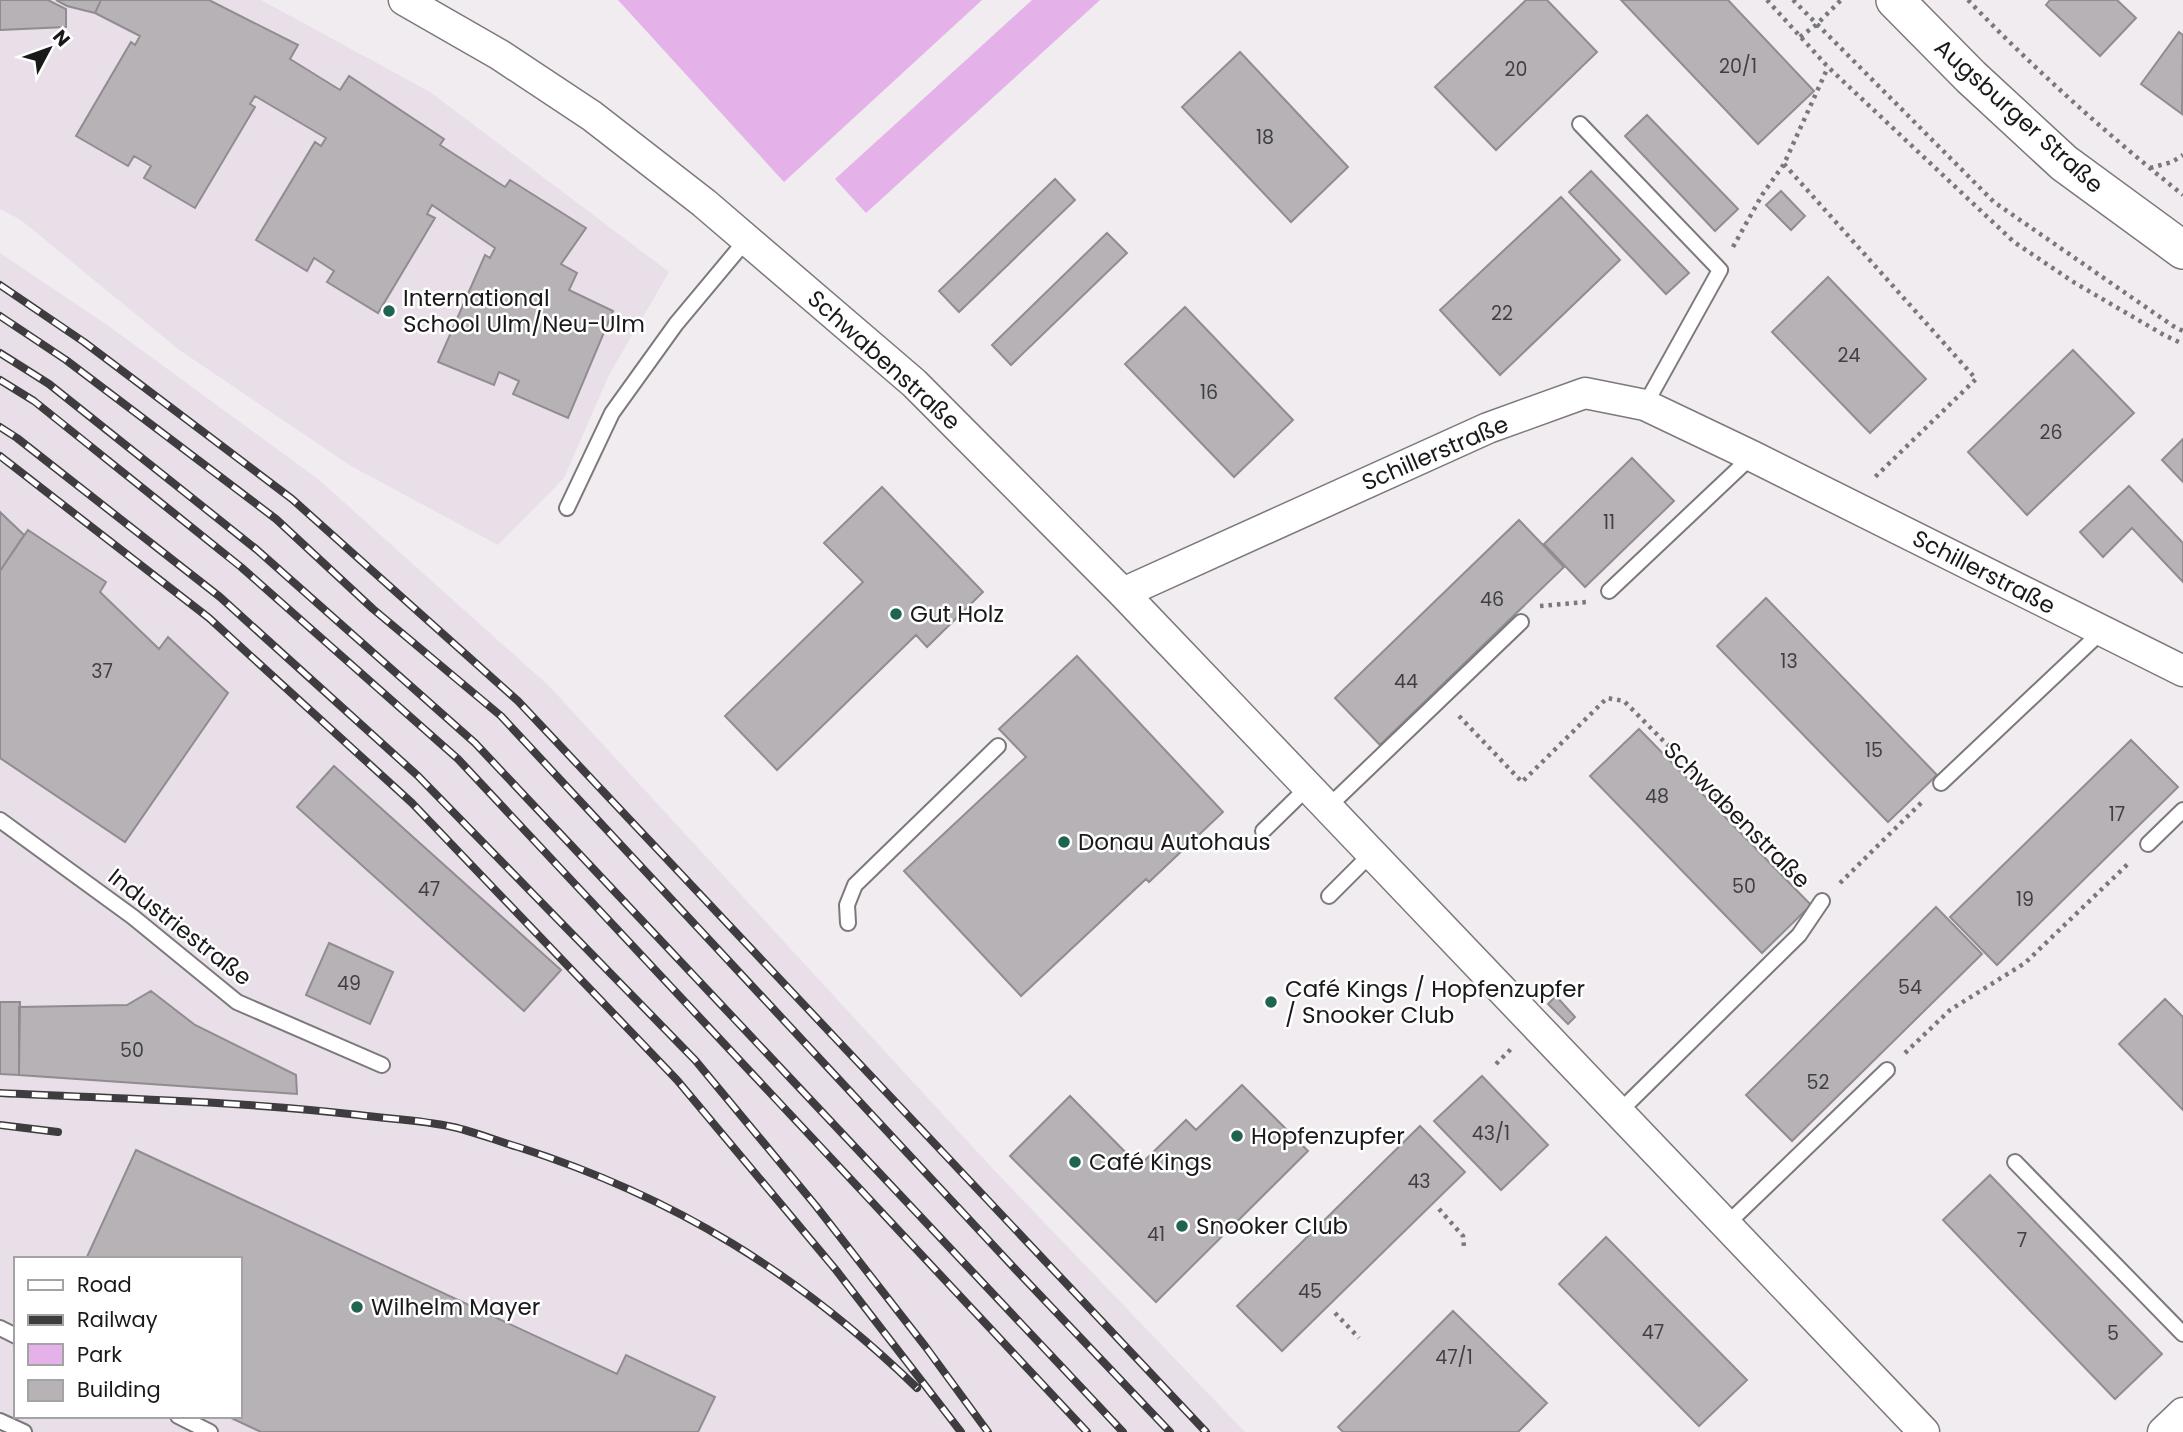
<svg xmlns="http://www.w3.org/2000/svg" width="2183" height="1432" viewBox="0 0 2183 1432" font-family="Poppins,sans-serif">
  <rect width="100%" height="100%" fill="#f0ecf0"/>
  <!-- built -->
  <path fill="#e8dfe9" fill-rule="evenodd" d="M0 0H261L430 92 669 272 609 375 564 478 498 545 351 466 178 349 21 220 0 209Z
    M0 253 110 327 318 479 550 687 993 1169 1245 1432H0ZM16 1259H240V1416H16Z"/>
  <!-- green -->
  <path fill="#e4b2e8" d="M618 0H982L784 182Z
    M1032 0H1100L866 213 835 179Z"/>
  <!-- building -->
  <path fill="#b6b2b6" stroke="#908c90" stroke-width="2" d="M0 0H48L66 9V27L0 30Z
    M56 0H101L95 13 67 6Z
    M101 0H209L298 45 290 59 340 90 349 76 444 139 440 145 505 187 510 180 586 228 561 264 577 273 569 290 613 311 568 418 513 394 519 381 499 372 494 385 438 362 485 255 490 258 495 248 432 205 427 214 435 218 378 313 327 282 334 271 314 258 307 271 256 240 315 142 321 146 326 138 255 96 250 104 255 107 195 208 144 178 151 166 134 156 128 166 76 136 131 42 135 45 140 36 95 13Z
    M1526 0H1547L1597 52 1496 150 1435 87Z
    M1621 0H1728L1814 91 1758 144Z
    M2050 0H2117L2136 18 2100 56 2046 5Z
    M2179 32 2183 35 2182 114 2141 84Z
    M1240 52 1348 167 1291 222 1182 107Z
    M1647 115 1738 209 1715 231 1625 136Z
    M1591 171 1689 273 1666 294 1569 192Z
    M1055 179 1075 200 959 312 939 291Z
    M1781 191 1805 216 1791 230 1766 205Z
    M1561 197 1620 260 1500 375 1440 310Z
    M1107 233 1127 253 1011 365 992 345Z
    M1828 277 1926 379 1870 433 1772 332Z
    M1185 307 1293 420 1234 477 1125 364Z
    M2073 350 2134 413 2027 515 1968 452Z
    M2183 439V482L2162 460Z
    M1632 458 1674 501 1585 587 1544 544Z
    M2129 486 2183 543V582L2132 528 2103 557 2080 532Z
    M882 487 983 592 927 647 916 635 777 770 725 716 863 582 824 543Z
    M0 512 24 535 0 571Z
    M1519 520 1564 567 1380 745 1335 698Z
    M28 530 106 582 100 592 159 649 168 637 228 693 125 842 0 758V571Z
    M1766 598 1937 775 1888 822 1717 646Z
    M1077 656 1223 812 1149 882 1146 879 1021 996 904 871 1026 757 999 729Z
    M1639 729 1811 905 1762 953 1590 776Z
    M2131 740 2178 787 1997 965 1950 917Z
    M334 766 561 970 524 1011 297 807Z
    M1936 907 1982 954 1792 1141 1746 1095Z
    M329 943 393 972 370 1024 306 995Z
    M151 991 195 1025 296 1075 297 1094 19 1075V1007L127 1005Z
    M1556 996 1575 1017 1568 1024 1548 1004Z
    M2165 999 2183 1017V1110L2119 1044Z
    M0 1002H20L19 1075 0 1074Z
    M1482 1076 1548 1145 1501 1190 1434 1121Z
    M1242 1085 1308 1151 1156 1302 1010 1156 1070 1096 1139 1166 1186 1120 1196 1130Z
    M1420 1126 1465 1172 1282 1351 1237 1306Z
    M136 1150 617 1374 626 1355 715 1397 698 1432H261L227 1416H240V1259H86Z
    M1990 1175 2162 1354 2115 1399 1943 1220Z
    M1606 1237 1747 1380 1699 1426 1559 1284Z
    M1453 1311 1547 1403 1518 1432H1343L1338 1427Z"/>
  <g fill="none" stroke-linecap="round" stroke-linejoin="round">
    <defs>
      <path id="service" d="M1580 124 1720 270 1645 405
        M567 508 612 413 676 324 747 239
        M1609 591 1752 456
        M1941 783 2102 631
        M1328 807 1521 622
        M0 820 133 917 237 1002 382 1065
        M1263 831 1308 787
        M2148 844 2183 810
        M1329 896 1372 853
        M848 923 847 905 855 885 998 746
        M1619 1112 1799 935 1822 901
        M2015 1162 2183 1334
        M1726 1225 1887 1070
        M0 1328 16 1336
        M178 1416 210 1432
        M0 1421 24 1432"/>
      <path id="minor" d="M404 0 500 55 592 116 704 203 914 383 1123 593 1924 1432
        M1123 593 1488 428 1585 393 1645 405 1752 456 2183 671
        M2163 1432 2183 1413"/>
      <path id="tertiary" d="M1895 0 1971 77 2064 163 2183 250"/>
    </defs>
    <!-- service casing -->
    <use href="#service" stroke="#7c787c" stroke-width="18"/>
    <!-- minor casing -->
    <use href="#minor" stroke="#7c787c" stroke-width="33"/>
    <!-- tertiary casing -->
    <use href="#tertiary" stroke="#7c787c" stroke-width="40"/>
    <!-- path -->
    <path stroke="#7a787a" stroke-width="4.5" stroke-dasharray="3.5 5" stroke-linecap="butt" d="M1767 0 1828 67 2014 242 2075 283 2164 335 2183 344
      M1793 0 1994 202 2173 326 2183 331
      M1968 0C2035 70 2108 135 2183 195
      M1800 37 1816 25 1841 0
      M1784 164 1976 379 1873 479
      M2150 168 2172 162 2183 155
      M1733 247 1762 195 1784 164 1828 67
      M1540 606 1587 602
      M1459 716 1522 782 1607 698 1624 701 1804 883
      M1840 883 1923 801
      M1905 1053 1950 1010 2025 963 2130 862
      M1496 1064 1511 1049
      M1439 1209 1463 1236 1464 1247
      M1335 1313 1359 1338"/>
    <!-- service -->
    <use href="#service" stroke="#fff" stroke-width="14"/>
    <!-- minor -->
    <use href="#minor" stroke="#fff" stroke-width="30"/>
    <!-- tertiary -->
    <use href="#tertiary" stroke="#fff" stroke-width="37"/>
    <defs>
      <path id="rail" d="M0 285 84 342 292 499 518 701 1206 1432
        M0 316 66 360 276 519 373 609 501 716 1017 1271 1170 1432
        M0 353 49 384 256 549 475 743 1123 1432
        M0 380 34 401 241 567 458 759 1087 1432
        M0 427 17 438 220 597 418 776 695 1060 816 1206 925 1346 988 1432
        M0 456 209 618 412 803 677 1080 836 1270 961 1432
        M0 1093C119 1099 240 1101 359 1115 389 1119 423 1120 453 1127 475 1132 497 1141 518 1147 675 1197 799 1274 917 1388
        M0 1125 58 1132"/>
    </defs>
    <!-- rail casing -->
    <use href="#rail" stroke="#3e3c3e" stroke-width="8"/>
    <!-- rail -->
    <use href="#rail" stroke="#fff" stroke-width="5" stroke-dasharray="16" stroke-linecap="butt"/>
  </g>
  <!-- markers -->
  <g fill="#1f6353" stroke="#fff" stroke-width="2.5">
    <circle cx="389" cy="311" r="7"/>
    <circle cx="896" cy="614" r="7"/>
    <circle cx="1064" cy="842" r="7"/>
    <circle cx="1271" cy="1002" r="7"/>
    <circle cx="1237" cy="1136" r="7"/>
    <circle cx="1075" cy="1162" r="7"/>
    <circle cx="1182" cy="1226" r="7"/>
    <circle cx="357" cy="1307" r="7"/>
  </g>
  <g text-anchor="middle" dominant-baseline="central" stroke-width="5" stroke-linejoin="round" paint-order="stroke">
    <!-- number labels -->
    <g font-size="19" fill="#413f41">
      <text x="1738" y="66">20/1</text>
      <text x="1516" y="69">20</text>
      <text x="1265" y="137">18</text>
      <text x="1502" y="313">22</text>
      <text x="1849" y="355">24</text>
      <text x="1209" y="392">16</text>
      <text x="2051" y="432">26</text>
      <text x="1609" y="522">11</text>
      <text x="1492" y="599">46</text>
      <text x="1789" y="661">13</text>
      <text x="102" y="671">37</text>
      <text x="1406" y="681">44</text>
      <text x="1874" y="750">15</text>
      <text x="1657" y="796">48</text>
      <text x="2117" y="814">17</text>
      <text x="1744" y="886">50</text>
      <text x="429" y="889">47</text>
      <text x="2025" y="899">19</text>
      <text x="349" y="983">49</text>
      <text x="1910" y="987">54</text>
      <text x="132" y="1050">50</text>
      <text x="1818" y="1082">52</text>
      <text x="1491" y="1133">43/1</text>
      <text x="1419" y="1181">43</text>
      <text x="1156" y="1234">41</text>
      <text x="2022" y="1240">7</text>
      <text x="1310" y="1291">45</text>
      <text x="1653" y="1332">47</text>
      <text x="2113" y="1333">5</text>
      <text x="1454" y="1357">47/1</text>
    </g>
    <!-- street labels -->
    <g font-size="23" fill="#1a191a" stroke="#fff">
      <text transform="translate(2019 116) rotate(42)">Augsburger Straße</text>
      <text transform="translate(884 360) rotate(42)">Schwabenstraße</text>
      <text transform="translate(1435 453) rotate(-23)">Schillerstraße</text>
      <text transform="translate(1984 572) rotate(27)">Schillerstraße</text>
      <text transform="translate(1737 815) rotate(45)">Schwabenstraße</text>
      <text transform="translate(180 927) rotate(38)">Industriestraße</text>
    </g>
    <!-- poi labels -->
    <g font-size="23" fill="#1a191a" stroke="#fff" text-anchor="start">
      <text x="403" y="298">International<tspan x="403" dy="26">School Ulm/Neu-Ulm</tspan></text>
      <text x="910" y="614">Gut Holz</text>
      <text x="1078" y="842">Donau Autohaus</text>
      <text x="1285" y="989">Café Kings / Hopfenzupfer<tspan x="1285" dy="26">/ Snooker Club</tspan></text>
      <text x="1251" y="1136">Hopfenzupfer</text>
      <text x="1089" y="1162">Café Kings</text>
      <text x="1196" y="1226">Snooker Club</text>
      <text x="371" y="1307">Wilhelm Mayer</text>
    </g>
  </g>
  <!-- legend -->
  <rect x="14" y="1257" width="228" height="161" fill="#ffffff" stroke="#a3a3a3" stroke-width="2"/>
  <rect x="28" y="1280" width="35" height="10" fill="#ffffff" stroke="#a3a3a3" stroke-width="2"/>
  <text x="77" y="1292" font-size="21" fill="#1a191a">Road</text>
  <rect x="28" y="1315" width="35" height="10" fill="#3e3c3e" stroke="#a3a3a3" stroke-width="2"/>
  <text x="77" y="1327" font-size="21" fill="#1a191a">Railway</text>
  <rect x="28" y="1344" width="35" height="21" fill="#e4b2e8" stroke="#a3a3a3" stroke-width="2"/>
  <text x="77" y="1362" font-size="21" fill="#1a191a">Park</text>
  <rect x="28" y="1380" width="35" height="21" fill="#b6b2b6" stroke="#a3a3a3" stroke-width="2"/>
  <text x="77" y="1397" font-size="21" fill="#1a191a">Building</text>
  <!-- north arrow -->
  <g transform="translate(49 49) rotate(49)" stroke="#ffffff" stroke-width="5" paint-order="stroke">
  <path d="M0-5L12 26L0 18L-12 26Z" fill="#1a191a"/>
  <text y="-10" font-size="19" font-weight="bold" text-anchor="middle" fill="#1a191a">N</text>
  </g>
</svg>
